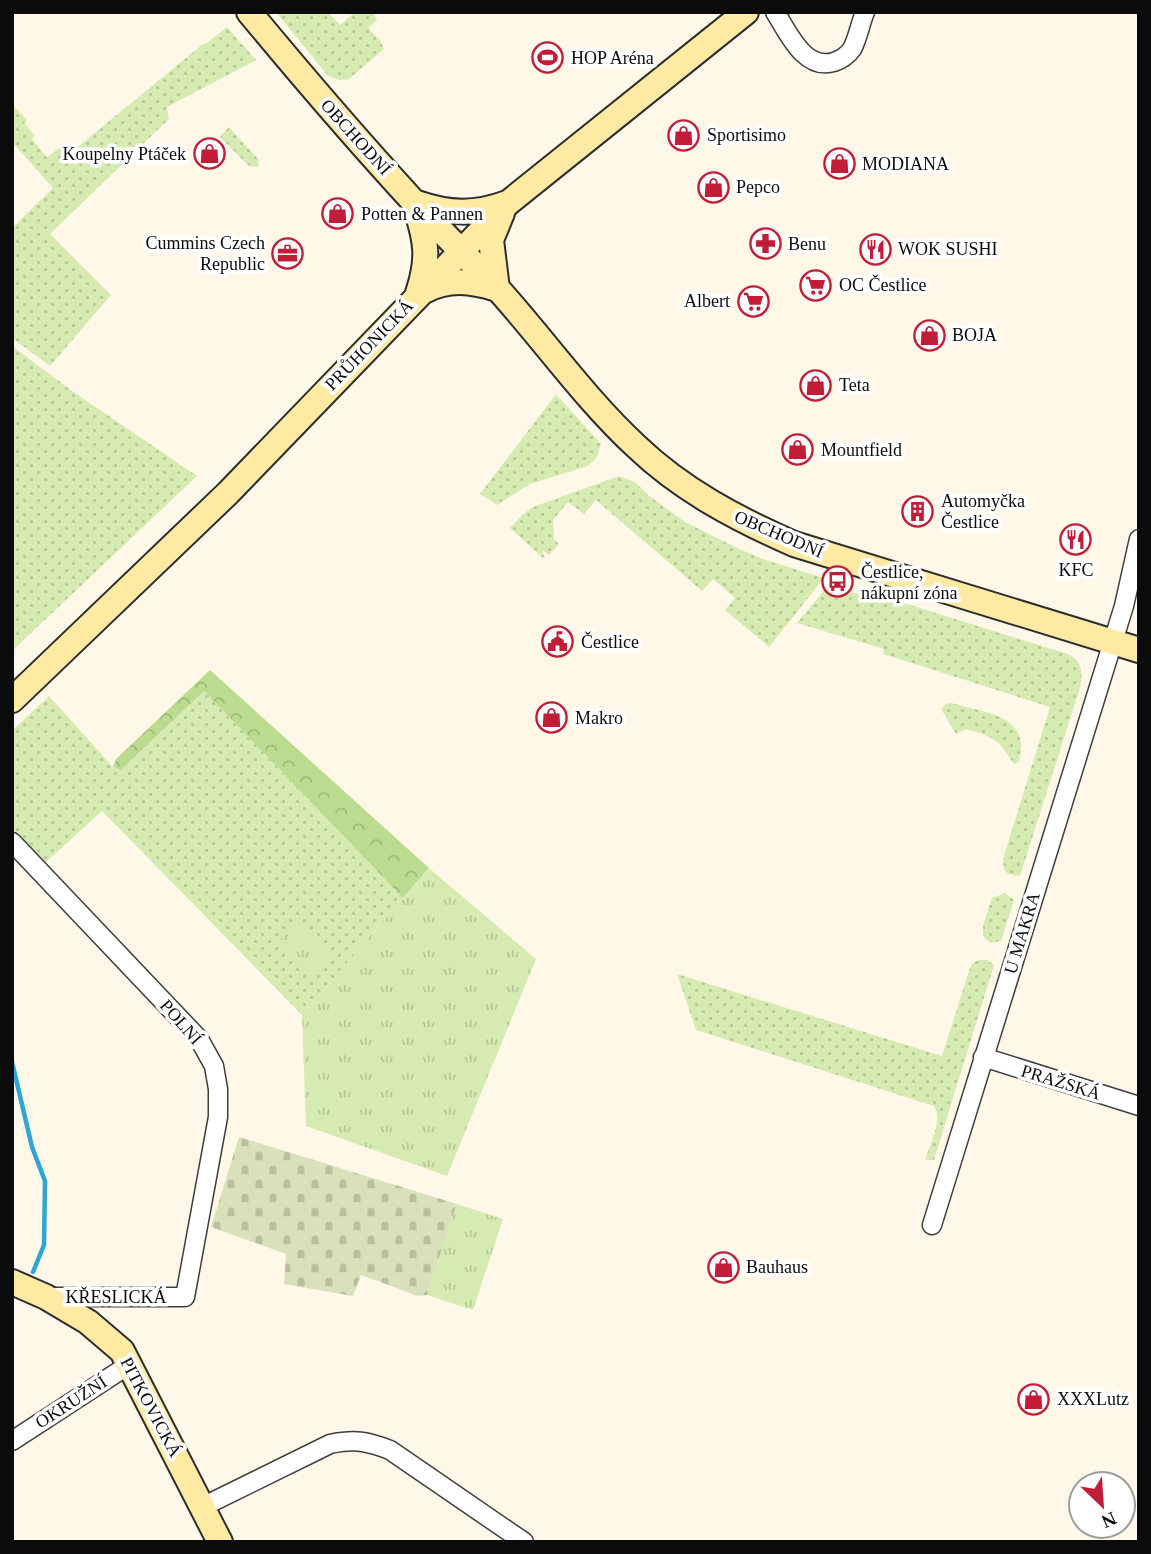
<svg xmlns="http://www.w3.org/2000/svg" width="1151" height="1554" viewBox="0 0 1151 1554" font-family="'Times New Roman',serif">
  <defs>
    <pattern id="grass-dots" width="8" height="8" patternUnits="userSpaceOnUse" patternTransform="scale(1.75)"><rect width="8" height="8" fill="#d6ebb1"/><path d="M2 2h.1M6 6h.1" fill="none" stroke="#b6c897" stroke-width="1.8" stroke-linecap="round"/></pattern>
    <pattern id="forest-crowns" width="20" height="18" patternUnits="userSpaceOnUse" patternTransform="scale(1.75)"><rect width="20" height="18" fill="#bbdc8f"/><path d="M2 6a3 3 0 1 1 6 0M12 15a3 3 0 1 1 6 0" fill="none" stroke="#9fbb7a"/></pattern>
    <pattern id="cemetery-stones" width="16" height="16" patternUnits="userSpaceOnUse" patternTransform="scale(1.75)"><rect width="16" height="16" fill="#d9e1ba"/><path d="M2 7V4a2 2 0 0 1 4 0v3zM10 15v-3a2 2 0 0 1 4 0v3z" fill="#b9c09f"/></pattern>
    <pattern id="park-tufts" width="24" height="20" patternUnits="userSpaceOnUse" patternTransform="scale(1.75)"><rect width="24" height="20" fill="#d6ebb1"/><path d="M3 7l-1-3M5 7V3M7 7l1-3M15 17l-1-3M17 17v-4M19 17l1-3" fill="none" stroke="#b6c897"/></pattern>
  </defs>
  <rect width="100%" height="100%" fill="#fff8e9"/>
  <!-- grass -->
  <path fill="url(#grass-dots)" d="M276 12H328L340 25 355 12 374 14 377 20 368 28 380 40 384 49 349 79 340 80 328 76Z
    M227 27 256 60 167 107 169 119 50 234 111 295 50 366 12 338V228L53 188 12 142V104L27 120 24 123 35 136 32 139 47 157 62 146 69 154 203 44 207 43Z
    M229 127 259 160 258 167 249 166 220 137Z
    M12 346 75 393 197 476 12 651Z
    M556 394 601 444 597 457 588 466 530 484 497 505 480 494Z
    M619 476 635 482 648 495 685 522 735 547 760 558 824 578 769 647 725 610 735 598 713 579 702 591 596 500 584 514 568 502 553 520 554 540 559 544 549 555 543 551 542 553 545 555 543 558 510 528 523 514 533 507Z
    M826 588 897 601 1068 654C1084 661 1083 676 1079 691L1020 876 1008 874 1004 869 1003 859 1050 707 883 654 884 649 797 623Z
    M204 691 403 898 302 1015 102 811 45 863 21 840 12 828V731L49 696 113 767 121 770Z
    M951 703C985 713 1034 715 1018 763L1014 764C997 738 995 738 966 729L956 734 941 709 946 704Z
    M1005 893 1014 900 1001 941 990 943 983 936V925L992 898Z
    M978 960H987L994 965 934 1160H925C930 1144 943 1121 934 1106L696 1030 677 974 942 1056 969 971 972 964Z"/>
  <!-- forest -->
  <path fill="url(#forest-crowns)" d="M210 670 429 868 403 898 204 691 121 770 113 767 116 759Z"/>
  <!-- cemetery -->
  <path fill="url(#cemetery-stones)" d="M239 1137 457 1204 427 1295 418 1296 361 1275 353 1296 284 1284 286 1254 211 1227Z"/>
  <!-- park -->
  <path fill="url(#park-tufts)" d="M429 868 536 959 447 1176 306 1126 302 1015Z
    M297 923 330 955 313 973 280 940Z
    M457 1204 503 1219 473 1310 427 1295Z"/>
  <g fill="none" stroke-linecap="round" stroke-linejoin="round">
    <!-- stream -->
    <path stroke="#2ea5d4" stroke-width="4.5" d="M12 1062 32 1147 45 1181 44 1245 33 1272"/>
    <defs>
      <path id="street" d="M775 12C788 32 804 71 834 62 840 60 848 55 852 49 858 38 860 24 865 12
        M12 842 199 1039 214 1066 218 1089V1117L185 1297H46
        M983 1057 1139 1106
        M932 1225 1124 606 1139 539
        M12 1441 130 1364
        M202 1507 330 1444C355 1439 367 1441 390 1450L524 1542"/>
      <path id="secondary" d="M249 12C302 76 356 139 412 200 440 230 469 259 497 288 544 340 585 399 637 447 682 490 737 519 794 544L1139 650
        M417 203C449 214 475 215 507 203
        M416 209C427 242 429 260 418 293
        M497 289 491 240 502 213
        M424 291C449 278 471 281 497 289
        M12 700 228 493 508 203 746 12
        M12 1282 46 1297 88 1322 122 1351 220 1542"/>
    </defs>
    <!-- street casing -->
    <use href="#street" stroke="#3e3e3e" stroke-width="21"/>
    <!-- secondary casing -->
    <use href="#secondary" stroke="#2d2d2d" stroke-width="28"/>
    <!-- street -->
    <use href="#street" stroke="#fff" stroke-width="18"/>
    <!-- secondary -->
    <use href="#secondary" stroke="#ffeaa4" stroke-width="24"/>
  </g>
  <!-- icons -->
  <defs>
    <symbol id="stadium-ring" viewBox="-11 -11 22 22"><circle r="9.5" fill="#fff" stroke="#c11d38" stroke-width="1.5"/><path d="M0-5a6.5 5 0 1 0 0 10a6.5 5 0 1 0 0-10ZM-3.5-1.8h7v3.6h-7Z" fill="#c11d38"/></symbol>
    <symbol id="shop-ring" viewBox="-11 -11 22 22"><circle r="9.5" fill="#fff" stroke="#c11d38" stroke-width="1.5"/><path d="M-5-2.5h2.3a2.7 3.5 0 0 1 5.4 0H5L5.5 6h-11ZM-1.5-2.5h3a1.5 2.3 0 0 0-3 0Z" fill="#c11d38"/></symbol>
    <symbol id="pharmacy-ring" viewBox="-11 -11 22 22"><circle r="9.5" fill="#fff" stroke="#c11d38" stroke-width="1.5"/><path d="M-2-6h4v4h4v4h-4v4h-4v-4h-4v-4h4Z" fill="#c11d38"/></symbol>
    <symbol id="restaurant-ring" viewBox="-11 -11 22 22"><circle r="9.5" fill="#fff" stroke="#c11d38" stroke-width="1.5"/><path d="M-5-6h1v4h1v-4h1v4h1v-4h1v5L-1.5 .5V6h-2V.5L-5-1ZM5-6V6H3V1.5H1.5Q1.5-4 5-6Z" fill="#c11d38"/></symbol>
    <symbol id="office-ring" viewBox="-11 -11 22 22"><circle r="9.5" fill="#fff" stroke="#c11d38" stroke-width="1.5"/><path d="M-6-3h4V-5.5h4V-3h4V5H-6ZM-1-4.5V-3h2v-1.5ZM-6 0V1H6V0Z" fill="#c11d38"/></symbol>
    <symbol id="supermarket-ring" viewBox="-11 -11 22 22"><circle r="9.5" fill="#fff" stroke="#c11d38" stroke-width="1.5"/><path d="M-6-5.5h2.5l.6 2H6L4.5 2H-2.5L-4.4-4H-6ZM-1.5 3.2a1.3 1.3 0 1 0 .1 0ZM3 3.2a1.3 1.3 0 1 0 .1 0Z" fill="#c11d38"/></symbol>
    <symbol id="building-ring" viewBox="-11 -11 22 22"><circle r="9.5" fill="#fff" stroke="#c11d38" stroke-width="1.5"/><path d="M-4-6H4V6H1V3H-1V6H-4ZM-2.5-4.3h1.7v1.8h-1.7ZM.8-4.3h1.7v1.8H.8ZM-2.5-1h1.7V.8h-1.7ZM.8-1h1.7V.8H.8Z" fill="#c11d38"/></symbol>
    <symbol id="bus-ring" viewBox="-11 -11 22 22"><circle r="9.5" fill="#fff" stroke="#c11d38" stroke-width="1.5"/><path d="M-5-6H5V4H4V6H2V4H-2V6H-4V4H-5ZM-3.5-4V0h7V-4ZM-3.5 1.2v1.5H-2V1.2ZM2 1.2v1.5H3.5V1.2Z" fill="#c11d38"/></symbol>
    <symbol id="civic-ring" viewBox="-11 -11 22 22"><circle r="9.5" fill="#fff" stroke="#c11d38" stroke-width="1.5"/><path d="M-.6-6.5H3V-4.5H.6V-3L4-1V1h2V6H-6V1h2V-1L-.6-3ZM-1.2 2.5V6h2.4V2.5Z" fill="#c11d38"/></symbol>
  </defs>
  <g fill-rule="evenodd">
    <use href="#stadium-ring" x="530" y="40" width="35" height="35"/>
    <use href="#shop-ring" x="666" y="118" width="35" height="35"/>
    <use href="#shop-ring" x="192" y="136" width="35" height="35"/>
    <use href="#shop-ring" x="822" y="146" width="35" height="35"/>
    <use href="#shop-ring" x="696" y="170" width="35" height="35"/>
    <use href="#shop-ring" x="320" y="196" width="35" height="35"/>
    <use href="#pharmacy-ring" x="748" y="226" width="35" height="35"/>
    <use href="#restaurant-ring" x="858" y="232" width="35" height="35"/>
    <use href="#office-ring" x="270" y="236" width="35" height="35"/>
    <use href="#supermarket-ring" x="798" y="268" width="35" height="35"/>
    <use href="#supermarket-ring" x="736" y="284" width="35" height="35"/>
    <use href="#shop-ring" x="912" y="318" width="35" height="35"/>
    <use href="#shop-ring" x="798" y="368" width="35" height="35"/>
    <use href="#shop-ring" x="780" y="432" width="35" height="35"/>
    <use href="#building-ring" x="900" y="494" width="35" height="35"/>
    <use href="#restaurant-ring" x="1058" y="522" width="35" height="35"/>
    <use href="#bus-ring" x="820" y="564" width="35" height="35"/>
    <use href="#civic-ring" x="540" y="624" width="35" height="35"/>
    <use href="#shop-ring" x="534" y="700" width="35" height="35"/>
    <use href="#shop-ring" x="706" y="1250" width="35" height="35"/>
    <use href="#shop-ring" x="1016" y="1382" width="35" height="35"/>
  </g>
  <g text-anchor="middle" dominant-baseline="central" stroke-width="7" stroke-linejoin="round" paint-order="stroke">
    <!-- poi labels -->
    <g font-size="18" fill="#0b0b0b" stroke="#fff" text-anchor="start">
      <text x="571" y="58">HOP Aréna</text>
      <text x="707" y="135">Sportisimo</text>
      <text x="186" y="154" text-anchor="end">Koupelny Ptáček</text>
      <text x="862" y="164">MODIANA</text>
      <text x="736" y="187">Pepco</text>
      <text x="361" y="214">Potten &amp; Pannen</text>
      <text x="265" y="243" text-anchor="end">Cummins Czech<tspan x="265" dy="21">Republic</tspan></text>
      <text x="788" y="244">Benu</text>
      <text x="898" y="249">WOK SUSHI</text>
      <text x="839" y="285">OC Čestlice</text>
      <text x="730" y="301" text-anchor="end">Albert</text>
      <text x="952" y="335">BOJA</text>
      <text x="839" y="385">Teta</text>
      <text x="821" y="450">Mountfield</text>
      <text x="941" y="501">Automyčka<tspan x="941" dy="21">Čestlice</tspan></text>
      <text x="1076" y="570" text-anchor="middle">KFC</text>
      <text x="861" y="572">Čestlice,<tspan x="861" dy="21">nákupní zóna</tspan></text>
      <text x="581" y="642">Čestlice</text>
      <text x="575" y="718">Makro</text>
      <text x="746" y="1267">Bauhaus</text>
      <text x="1057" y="1399">XXXLutz</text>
    </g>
    <!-- street labels -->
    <g font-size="18" fill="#0b0b0b" stroke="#fff">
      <text transform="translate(356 137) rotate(48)">OBCHODNÍ</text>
      <text transform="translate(369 345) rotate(-46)">PRŮHONICKÁ</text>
      <text transform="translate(779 534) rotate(23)">OBCHODNÍ</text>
      <text transform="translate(1022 933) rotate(-73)">U MAKRA</text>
      <text transform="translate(181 1022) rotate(49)">POLNÍ</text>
      <text transform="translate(1061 1082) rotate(17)">PRAŽSKÁ</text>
      <text x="116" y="1297">KŘESLICKÁ</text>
      <text transform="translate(71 1402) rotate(-33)">OKRUŽNÍ</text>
      <text transform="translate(151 1407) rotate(62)">PITKOVICKÁ</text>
    </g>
  </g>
  <!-- border -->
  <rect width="1151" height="1554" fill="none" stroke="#0b0b0b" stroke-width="28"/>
  <!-- north arrow -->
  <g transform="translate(1102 1505) rotate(155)"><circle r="33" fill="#ffffff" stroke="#9d9d9d" stroke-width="2"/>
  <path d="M0-5L12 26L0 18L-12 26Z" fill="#c11d38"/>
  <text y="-10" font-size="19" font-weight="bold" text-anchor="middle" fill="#0b0b0b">N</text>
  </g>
</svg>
